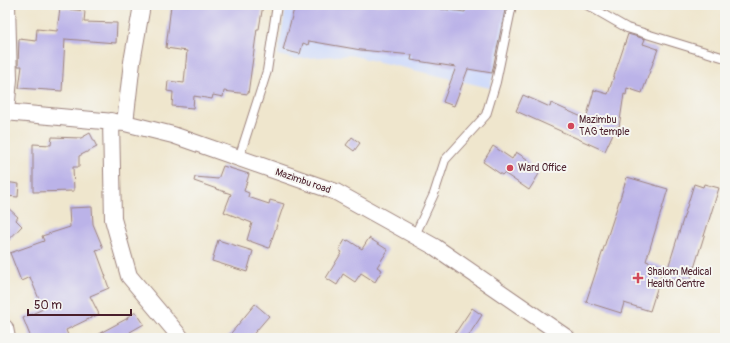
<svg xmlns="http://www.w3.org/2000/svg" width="730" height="343" viewBox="0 0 730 343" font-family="Pangolin,sans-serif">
  <rect width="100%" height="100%" fill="#f6f6f2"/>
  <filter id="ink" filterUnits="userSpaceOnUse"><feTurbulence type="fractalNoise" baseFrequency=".025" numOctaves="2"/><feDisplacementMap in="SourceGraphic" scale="8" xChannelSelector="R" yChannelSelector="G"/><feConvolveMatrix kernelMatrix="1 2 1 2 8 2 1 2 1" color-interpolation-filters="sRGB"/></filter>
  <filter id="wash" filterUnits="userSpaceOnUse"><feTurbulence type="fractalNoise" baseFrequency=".012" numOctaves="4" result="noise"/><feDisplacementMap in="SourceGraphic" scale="16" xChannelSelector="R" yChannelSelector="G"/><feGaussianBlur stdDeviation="0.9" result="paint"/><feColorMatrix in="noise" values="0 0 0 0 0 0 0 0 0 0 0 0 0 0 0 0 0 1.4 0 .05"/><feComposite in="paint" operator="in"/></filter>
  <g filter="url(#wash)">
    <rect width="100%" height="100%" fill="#efe6cd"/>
    <!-- built -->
    <path fill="#cfdafa" d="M286 5H511L490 88 350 55 295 59 278 55Z"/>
    <g id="blocks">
      <!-- building -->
      <path fill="#bbb3e8" d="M171 5H263L259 29H257L248 94 224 91 223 97 213 95 212 99 194 96 193 108 172 106 173 92 167 91 168 81 184 83 187 51 166 48Z
        M295 5H441V9L465 12 466 7 470 8 471 5H506L492 73 468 69 454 106 443 102 456 67 411 60 412 55 361 50 309 41 308 45 303 43 300 54 283 50Z
        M60 8 85 11 84 22 117 23 116 43 65 39 62 91 19 88 22 66H18L19 39 36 41 37 29 57 31Z
        M628 34 645 39 643 44 658 49 642 93 627 88 626 95 624 94 619 127H616L605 151 516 111 523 95 550 107 551 103 586 119 594 90 608 94Z
        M90 133 97 147 79 156V167H73L74 191 33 192V144L51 145 52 137 81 138Z
        M352 137 360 143 354 151 346 145Z
        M493 146 512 159 516 152 527 159V160L530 163 527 167 539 174 529 190 504 173 502 175 483 162Z
        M223 166 249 174 244 191 249 193 248 197 269 204 270 200 284 204 269 248 247 240 252 223 224 212 231 194 194 181 195 177 218 179Z
        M627 177 668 189 646 261 668 268 694 184 703 187 704 184 719 188 690 281 683 279 682 282 661 276 650 311 624 303 621 313 586 302Z
        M5 182 19 184 18 197 5 196Z
        M5 205 18 217 16 220 22 226 5 244Z
        M92 207 93 224 103 248 96 250 106 277H105L109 288 90 296 99 314 66 330 69 338H31L23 318 43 309 30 277 21 281 10 253 44 241 42 236 70 227 69 208Z
        M369 238 388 250 377 267 382 270 375 282 361 273 355 282 343 274 337 285 326 278 342 252 339 250 345 240 348 241V240L362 249Z
        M218 240 253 251 247 272 212 261Z
        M255 304 269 316 250 338H227Z
        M472 308 482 315 467 338H452Z
        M136 312 144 324 130 332 131 334 124 338H91L128 318 127 317Z"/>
    </g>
  </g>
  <g filter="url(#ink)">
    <use href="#blocks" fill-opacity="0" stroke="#9c827c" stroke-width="1"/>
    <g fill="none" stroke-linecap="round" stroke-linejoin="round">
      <defs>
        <path id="service" d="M587 5 627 28 725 58
          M239 158 267 71 277 5
          M415 235 434 194 445 160 486 115 496 82 512 5"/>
        <path id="minor" d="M5 112 125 123 173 135 336 192 435 247 567 338
          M6 112 9 79 7 5
          M111 121 113 219 129 276 181 338
          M125 123 132 62 142 5
          M5 328 7 338"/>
      </defs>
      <!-- service casing -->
      <use href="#service" stroke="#9c827c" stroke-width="10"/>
      <!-- minor casing -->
      <use href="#minor" stroke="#9c827c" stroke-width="18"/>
      <!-- service -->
      <use href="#service" stroke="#fff" stroke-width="8"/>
      <!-- minor -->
      <use href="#minor" stroke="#fff" stroke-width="16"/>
    </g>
  </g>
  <!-- markers -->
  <g fill="#d1495b" stroke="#f6f6f2" stroke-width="1.5">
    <circle cx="571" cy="126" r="4"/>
    <circle cx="510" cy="168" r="4"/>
    <path d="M636 272h4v4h4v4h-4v4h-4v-4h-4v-4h4z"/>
  </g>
  <g text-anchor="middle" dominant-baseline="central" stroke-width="4" stroke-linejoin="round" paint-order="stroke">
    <!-- poi labels -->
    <g font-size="10" fill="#4a1f2b" stroke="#f6f6f2" text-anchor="start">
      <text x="579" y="120">Mazimbu<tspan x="579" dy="12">TAG temple</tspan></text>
      <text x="518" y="168">Ward Office</text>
      <text x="647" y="272">Shalom Medical<tspan x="647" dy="12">Health Centre</tspan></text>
    </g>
    <!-- street labels -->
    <g font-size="10" fill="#4a1f2b" stroke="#f6f6f2">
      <text transform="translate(303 181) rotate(19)">Mazimbu road</text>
    </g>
  </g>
  <!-- margin -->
  <rect width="730" height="343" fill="none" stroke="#f6f6f2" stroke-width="20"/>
  <!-- scale -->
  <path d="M28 309v6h103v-6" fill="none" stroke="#4a1f2b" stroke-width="2"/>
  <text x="34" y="309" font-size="12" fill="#4a1f2b" stroke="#f6f6f2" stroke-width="3" paint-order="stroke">50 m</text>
</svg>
